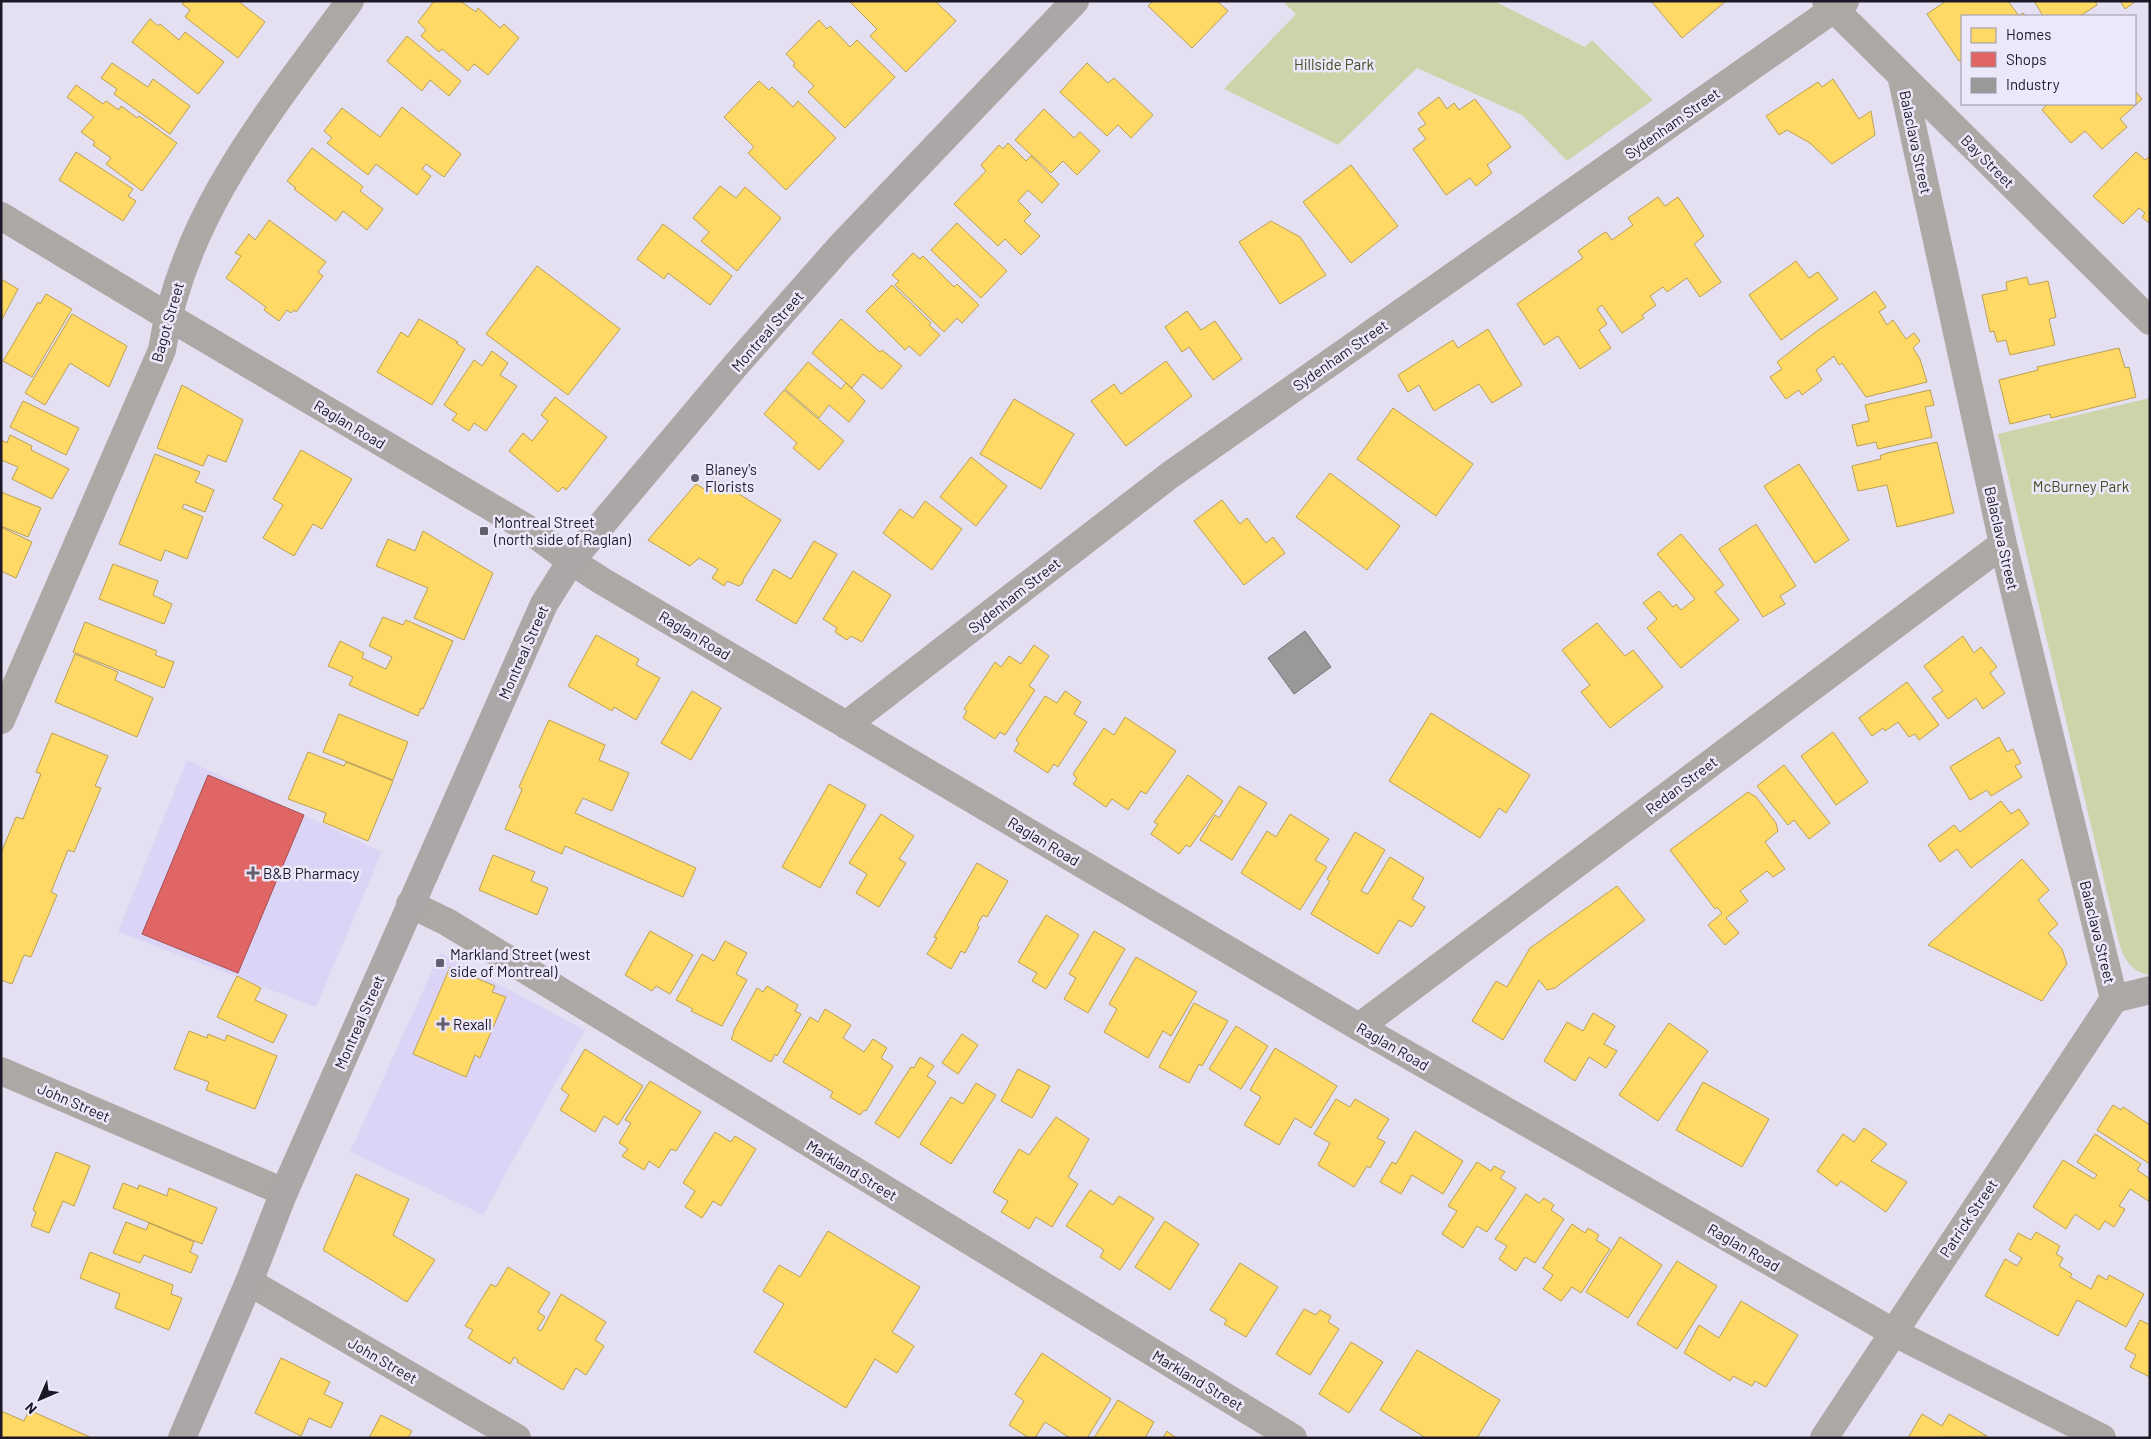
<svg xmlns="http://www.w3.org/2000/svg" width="2151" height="1439" viewBox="0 0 2151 1439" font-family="Barlow,sans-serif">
  <rect width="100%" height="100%" fill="#e4e0f2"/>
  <!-- built -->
  <path fill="#dcd4f7" d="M187 760 382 852 316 1007 118 932Z
    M440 953 585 1030 483 1215 350 1152Z"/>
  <!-- green -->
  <path fill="#cdd4aa" d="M1282 1H1494L1585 47 1592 40 1653 100 1567 161 1522 115 1417 68 1338 145 1224 89 1296 14Z
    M2150 398V975C2130 972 2123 957 2118 939L1998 434Z"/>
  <!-- homes -->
  <path fill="#ffd966" stroke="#bb9f53" d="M184 1H238L265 22 238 58 185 17 190 10 182 4Z
    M434 1H460L476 12 478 8 500 28 504 24 519 38 488 75 474 64 468 71 442 49 439 52 421 36 426 30 418 22Z
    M849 1H935L956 21 906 72 870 36 877 29Z
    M1153 1H1217L1228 11 1192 48 1148 6Z
    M1651 1H1726L1682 38Z
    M1946 1H2008L2019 16 2023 13 2026 16H1962V60L1959 61 1927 14Z
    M2034 1H2095L2097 5 2080 16H2043Z
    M2120 1H2136L2125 9Z
    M150 19 158 26 160 24 179 40 185 32 224 62 198 94 132 42Z
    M819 20 827 29 830 26 850 47 857 40 895 77 845 128 808 92 814 86 793 66 795 63 786 54Z
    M407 36 461 81 449 96 430 80 422 91 387 61Z
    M112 63 148 87 153 79 190 106 170 134 114 94 117 89 101 78Z
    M1087 63 1108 83 1114 78 1153 115 1131 138 1118 125 1107 136 1060 92Z
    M1833 79 1859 119 1871 111 1875 135 1832 164 1810 143 1787 130 1779 135 1766 116 1818 82 1822 87Z
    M759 81 769 90 772 87 793 107 798 101 836 138 786 190 748 153 754 147 724 117Z
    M76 85 103 104 106 101 119 110 121 106 137 118 139 116 177 143 142 191 106 164 111 158 93 145 95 142 81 132 94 117 67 97Z
    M2135 91 2142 99 2120 119 2127 127 2102 149 2085 131 2071 143 2042 110 2047 104H2135Z
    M1439 97 1447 109 1454 103 1459 110 1475 99 1511 147 1487 165 1492 173 1476 186 1470 178 1446 195 1413 149 1426 139 1418 129 1426 124 1418 113Z
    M402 107 461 154 444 177 426 164 422 169 431 176 417 195 376 164 368 175 327 143 332 138 324 131 342 108 380 137Z
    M1044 109 1074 138 1080 132 1100 151 1077 175 1063 161 1051 173 1015 140Z
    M1008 143 1026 161 1031 156 1059 184 1042 203 1028 190 1018 201 1031 214 1024 221 1040 236 1021 255 1005 239 998 246 954 204 986 171 981 165 999 145 1003 149Z
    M312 148 361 185 363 187 360 191 383 209 367 230 343 211 336 221 294 189 296 188 287 181Z
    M76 152 133 189 128 196 136 201 123 221 59 180Z
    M2136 152 2145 160 2150 156V224L2142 217 2145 213 2139 208 2123 224 2093 196Z
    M1351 165 1398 226 1351 263 1303 202Z
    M720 186 736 198 745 187 781 218 737 271 701 241 709 232 693 218Z
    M1658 197 1665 206 1678 197 1704 236 1694 244 1721 282 1700 297 1687 278 1667 292 1663 287 1650 296 1656 305 1642 315 1644 318 1622 333 1602 305 1597 309 1607 324 1599 330 1611 348 1580 369 1558 336 1544 345 1517 304 1583 258 1578 251 1602 234 1606 232 1612 240 1633 225 1628 218Z
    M269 220 326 262 318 272 323 276 296 312 294 310 291 313 287 310 279 321 264 310 266 307 226 278 241 256 235 253 249 234 255 240Z
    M1271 221 1300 237 1326 275 1280 304 1239 242Z
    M957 223 1007 271 981 298 931 250Z
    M663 224 732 276 710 305 668 273 664 279 637 259Z
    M913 253 920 259 923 256 954 287 957 284 979 305 962 323 957 318 944 332 895 285 899 281 892 275Z
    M1796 261 1809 278 1818 272 1838 299 1781 340 1749 295Z
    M537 266 620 329 568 395 486 334Z
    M2027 277 2029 285 2048 281 2056 317 2049 319 2055 345 2010 355 2006 340 1997 342 1994 331 1990 332 1982 295 2007 290 2006 282Z
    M1 279 18 289 1 321Z
    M892 285 931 323 929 325 940 335 920 356 909 346 905 350 866 311Z
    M1875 291 1886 307 1879 312 1887 325 1893 320 1906 339 1914 333 1920 341 1913 348 1920 359 1927 382 1866 397 1842 363 1839 365 1834 356 1816 370 1822 380 1802 395 1799 390 1786 399 1770 377 1782 369 1777 362 1817 331Z
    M46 294 72 309 32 377 3 361 38 302 40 304Z
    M1187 311 1201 330 1215 321 1242 359 1213 380 1189 347 1182 352 1165 327Z
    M72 314 127 346 109 387 70 363 45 405 25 393Z
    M419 319 458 342 456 343 465 349 432 405 377 372 401 332 408 337Z
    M841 319 880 352 882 350 902 366 882 389 863 374 852 388 812 353Z
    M1488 329 1522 385 1492 403 1479 384 1434 411 1419 385 1408 392 1398 375 1453 340 1458 348Z
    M2119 348 2125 368 2129 367 2136 397 2051 418 2050 414 2010 424 1999 380 2038 370 2037 367Z
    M492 351 508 363 500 375 517 386 486 431 474 423 469 431 452 420 457 414 444 405 474 360 482 366Z
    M1166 361 1192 396 1126 446 1091 401 1114 384 1121 394Z
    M808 362 841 389 846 383 865 401 849 422 829 405 819 418 785 389Z
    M182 385 243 420 226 462 208 455 203 466 157 448Z
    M784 390 844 441 819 470 793 448 797 443 764 414Z
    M1930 390 1934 405 1925 407 1932 437 1878 449 1876 442 1857 446 1852 425 1869 421 1865 405Z
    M555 397 607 437 566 490 563 487 558 492 509 451 523 433 532 441 548 421 541 415Z
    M1014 399 1074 434 1041 489 980 454Z
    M23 401 79 428 66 455 10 427Z
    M1393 408 1473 464 1436 516 1357 459Z
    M10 435 32 446 31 450 69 469 52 499 12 479 18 467 1 460V440L7 443Z
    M1937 442 1954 513 1897 527 1887 485 1858 491 1852 466 1881 459 1880 456 1887 453Z
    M301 450 352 479 322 529 313 524 294 556 263 538 283 505 273 499Z
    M155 454 200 472 195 482 214 490 205 512 184 504 182 508 203 517 187 559 165 550 161 561 119 544Z
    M971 457 1007 486 976 526 940 497Z
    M1799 464 1849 540 1815 563 1764 486Z
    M1330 473 1400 526 1367 570 1296 517Z
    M713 478 781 520 743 580V583L739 586 727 581 724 586 712 578 718 569 699 558 690 566 648 540 696 484 706 490Z
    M1 492 41 508 28 537 1 526Z
    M1222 500 1240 524 1247 518 1266 543 1273 537 1285 553 1244 585 1194 521Z
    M925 501 962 529 932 570 883 533 900 509 913 518Z
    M1756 524 1796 586 1780 596 1785 604 1763 617 1719 549Z
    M1 527 32 542 16 578 1 571Z
    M423 531 493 573 464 640 414 618 428 588 376 566 388 539 415 551Z
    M1681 534 1724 585 1715 592 1739 620 1681 668 1647 628 1657 619 1643 603 1659 591 1673 607 1676 604 1681 610 1695 599 1657 554Z
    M814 541 837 554 796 624 756 600 774 569 791 579Z
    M113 564 158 581 153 595 172 604 164 624 99 599Z
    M853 571 891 595 862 642 851 636 847 640 835 632 837 628 823 619Z
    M383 617 403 625 406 620 453 641 423 709 421 708 418 716 349 685 353 677 328 666 340 641 364 653 362 658 386 669 392 657 369 646Z
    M85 622 157 651 155 655 174 662 164 688 73 652Z
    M1597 623 1625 656 1633 650 1663 687 1610 728 1581 692 1590 685 1562 650Z
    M596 635 639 659 636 665 660 678 636 720 614 707 612 711 568 686Z
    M1963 636 1974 653 1981 647 1997 667 1990 673 2005 693 1983 709 1976 698 1948 719 1932 698 1943 691 1924 666Z
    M1034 645 1049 656 1029 686 1035 690 1005 735 1000 732 995 739 963 718 967 711 964 709 995 662 1001 667 1009 656 1021 664Z
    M75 654 118 672 115 680 153 698 137 737 55 702Z
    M1907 682 1939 725 1919 740 1915 734 1909 737 1898 722 1885 731 1883 728 1872 736 1859 718Z
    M692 691 721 708 691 760 661 743Z
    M1065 691 1081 702 1074 714 1087 722 1058 767 1054 764 1048 773 1014 751 1019 743 1016 740 1045 696 1057 703Z
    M1431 713 1530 775 1506 813 1499 808 1480 838 1389 781Z
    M339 714 408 742 393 780 323 752Z
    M1125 717 1176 751 1146 794 1141 791 1128 810 1112 799 1106 807 1073 784 1077 779 1073 774 1104 728 1114 735Z
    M549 720 605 745 599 760 629 773 612 811 583 798 575 813 696 868 683 897 565 846 562 854 505 829 521 792 522 789 519 787Z
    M1833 732 1868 782 1836 805 1801 756Z
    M52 733 108 756 95 786 101 788 74 852 68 850 51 892 57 895 31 957 24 955 12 984 1 980V853L16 817 23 819 41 774 36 772Z
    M1999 737 2007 752 2013 749 2021 763 2015 766 2022 777 1991 796 1987 790 1970 800 1950 767Z
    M308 752 344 766 346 762 393 781 368 841 323 822 326 813 288 799Z
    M1784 765 1830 823 1809 839 1794 820 1788 825 1757 786Z
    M1188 775 1223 801 1190 847 1186 845 1179 854 1151 834 1158 824 1154 822Z
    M829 784 866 805 820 888 782 867Z
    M1239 786 1267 803 1232 860 1200 840 1215 815 1219 818Z
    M1748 792 1756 797 1776 823 1778 831 1765 842 1785 869 1773 877 1767 871 1740 891 1748 901 1726 918 1739 933 1725 945 1708 925 1722 913 1717 907 1715 909 1670 850Z
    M2001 801 2011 814 2019 809 2029 824 1971 868 1957 849 1940 862 1928 845 1954 825 1960 832Z
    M881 814 914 836 899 859 906 863 879 907 856 893 867 874 849 863Z
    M1290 814 1329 839 1315 860 1327 867 1300 910 1241 873 1267 831 1276 837Z
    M1355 832 1385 850 1361 891 1368 894 1390 857 1424 878 1412 899 1425 907 1412 927 1399 920 1378 954 1311 914 1330 881 1327 879Z
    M493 855 535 872 531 881 548 888 537 915 479 890Z
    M2022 859 2049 890 2038 900 2058 924 2048 933 2062 949 2067 964 2042 1001 1928 945Z
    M977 863 1008 881 987 917 983 915 977 925 979 927 965 953 961 951 951 969 927 954 937 938 934 937Z
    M1617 886 1645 920 1555 988 1547 990 1539 980 1503 1040 1472 1021 1496 981 1507 987 1530 948Z
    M1046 915 1079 935 1046 989 1032 981 1037 973 1018 962Z
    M650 931 693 955 670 994 656 986 652 991 625 975Z
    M1094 931 1125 949 1088 1013 1064 999 1076 978 1069 974Z
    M725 941 747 953 736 974 747 980 722 1026 691 1011 693 1009 676 1000 702 954 714 961Z
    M1136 957 1197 992 1171 1036 1163 1031 1148 1058 1104 1032 1117 1009 1109 1004Z
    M450 967 495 986 492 992 506 997 480 1058 475 1055 466 1077 413 1054Z
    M237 976 261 988 255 1000 287 1015 273 1043 217 1017Z
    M767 986 798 1005 795 1011 801 1014 777 1056 775 1054 771 1062 731 1039 734 1033 733 1032 757 988 763 992Z
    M1194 1003 1228 1021 1202 1066 1199 1064 1189 1083 1159 1067Z
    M825 1009 851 1025 843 1038 864 1052 873 1039 887 1048 881 1058 893 1066 866 1111 864 1110 860 1115 830 1097 833 1092 783 1062 810 1017 818 1022Z
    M1593 1013 1615 1026 1604 1044 1617 1051 1606 1068 1589 1057 1575 1081 1544 1061 1567 1022 1583 1031Z
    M1669 1023 1708 1051 1658 1121 1619 1095Z
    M1236 1026 1268 1046 1241 1089 1209 1069Z
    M189 1031 207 1038 208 1034 225 1041 227 1035 277 1056 255 1109 206 1090 209 1082 174 1069Z
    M962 1034 978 1045 958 1074 942 1063Z
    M1275 1048 1337 1086 1311 1128 1295 1118 1279 1145 1244 1125 1261 1097 1250 1090Z
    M585 1049 643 1086 618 1125 604 1116 595 1132 560 1110 569 1095 561 1089Z
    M920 1057 934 1066 927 1076 936 1082 899 1138 875 1123 911 1067 914 1068Z
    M1018 1069 1050 1086 1032 1118 1001 1101Z
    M650 1081 701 1112 676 1151 671 1149 659 1168 649 1161 644 1170 622 1156 628 1149 619 1143 631 1123 625 1120Z
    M1703 1082 1769 1119 1742 1167 1676 1130Z
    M976 1083 996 1095 951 1164 920 1144 951 1097 963 1104Z
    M1336 1099 1350 1107 1355 1099 1389 1119 1377 1138 1385 1142 1370 1168 1367 1166 1354 1187 1318 1165 1330 1143 1314 1134Z
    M2113 1105 2121 1110 2123 1107 2150 1125V1164L2097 1130Z
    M1056 1117 1089 1139 1068 1177 1078 1184 1052 1227 1036 1217 1029 1229 1001 1212 1008 1201 993 1192 1019 1149 1029 1155Z
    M1864 1128 1887 1144 1871 1161 1907 1182 1886 1212 1841 1181 1837 1186 1817 1171 1843 1134 1854 1142Z
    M1415 1131 1463 1161 1443 1194 1412 1175 1401 1194 1380 1182 1392 1162 1396 1164Z
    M715 1132 731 1142 735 1136 756 1149 721 1206 713 1201 702 1218 685 1207 695 1191 683 1183Z
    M2095 1134 2141 1164 2137 1170 2150 1179V1202L2130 1189 2119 1206 2125 1209 2114 1227 2105 1221 2099 1230 2075 1214 2066 1229 2033 1207 2063 1160 2094 1179 2097 1175 2077 1162Z
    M56 1152 90 1166 74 1206 63 1201 49 1233 31 1226 36 1212 33 1210 34 1207Z
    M1477 1162 1491 1171 1494 1166 1505 1172 1500 1178 1516 1188 1487 1232 1477 1226 1463 1248 1442 1234 1457 1211 1448 1206Z
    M356 1174 409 1199 393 1235 435 1260 407 1302 323 1250Z
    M123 1183 138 1189 139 1185 167 1196 169 1188 217 1208 202 1244 113 1208Z
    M1090 1190 1113 1205 1119 1196 1154 1218 1120 1270 1100 1257 1104 1250 1066 1226Z
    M1526 1194 1539 1203 1544 1198 1554 1205 1551 1210 1564 1219 1535 1263 1525 1257 1516 1271 1499 1259 1507 1246 1495 1239Z
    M1165 1221 1199 1244 1170 1290 1135 1267Z
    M126 1222 146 1230 149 1223 194 1242 190 1252 198 1256 191 1273 144 1255 140 1263 113 1253Z
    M1572 1224 1585 1233 1588 1228 1599 1235 1596 1240 1610 1249 1581 1293 1572 1287 1561 1301 1543 1289 1553 1275 1543 1268Z
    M828 1231 920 1287 892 1332 914 1346 897 1373 875 1359 846 1408 754 1352 784 1304 763 1291 779 1265 800 1277Z
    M2036 1232 2060 1246 2056 1254 2063 1258 2059 1266 2072 1274 2070 1277 2091 1289 2098 1275 2107 1280 2109 1275 2144 1294 2126 1327 2077 1300 2058 1336 1985 1296 2005 1259 2017 1266 2022 1258 2009 1250 2018 1233 2031 1240Z
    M1620 1237 1662 1265 1628 1318 1586 1292Z
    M90 1252 173 1285 171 1294 182 1298 169 1330 115 1308 120 1294 80 1278Z
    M1677 1261 1717 1286 1677 1349 1637 1324Z
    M1240 1263 1278 1287 1246 1337 1224 1324 1227 1320 1210 1310Z
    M508 1267 550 1293 538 1312 545 1317 537 1329 541 1331 561 1294 606 1322 595 1340 604 1346 586 1375 576 1368 563 1390 517 1362 518 1360 514 1357 510 1364 468 1338 473 1330 465 1326 491 1284 496 1287Z
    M1741 1301 1798 1335 1766 1387 1755 1381 1752 1386 1733 1376 1730 1381 1684 1353 1699 1325 1719 1338Z
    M1304 1309 1316 1315 1320 1310 1331 1316 1328 1322 1339 1329 1310 1375 1276 1354Z
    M2140 1320 2150 1325V1377L2130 1367 2136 1355 2125 1349Z
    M1351 1342 1383 1362 1349 1413 1319 1394Z
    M1417 1350 1500 1400 1477 1438H1426L1380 1410Z
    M1042 1353 1111 1399 1087 1438H1070L1045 1422 1035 1438H1029L1009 1425 1024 1401 1015 1394Z
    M281 1358 330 1382 324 1394 343 1403 331 1428 309 1418 301 1436 255 1413Z
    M1118 1400 1154 1422 1145 1438H1094Z
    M29 1410 92 1438H1V1411L24 1421Z
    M1922 1414 1942 1426 1949 1414 1987 1436 1908 1438Z
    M381 1415 412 1431 408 1438H369Z
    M1167 1431 1169 1433 1177 1438H1163Z"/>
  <!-- shops -->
  <path fill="#e06666" stroke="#a54f53" d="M208 775 304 815 238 973 142 934Z"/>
  <!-- industry -->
  <path fill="#999" stroke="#747277" d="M1305 631 1331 667 1294 694 1268 658Z"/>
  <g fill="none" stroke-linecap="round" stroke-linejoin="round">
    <!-- street -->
    <path stroke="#ada7a6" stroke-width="28" d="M1826 1 2150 321
      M1901 75 2003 544 2114 999
      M1 216 167 316 525 527 571 561 602 581 1359 1027 1893 1332 2102 1438
      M1 720 162 350C183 213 271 110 350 1
      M846 725 1170 475 1845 1
      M410 904 447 922 1293 1438
      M2114 999 2150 990
      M1359 1027 2003 544
      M1 1071 284 1192
      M249 1282 517 1438
      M1824 1438 2114 999"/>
    <!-- secondary -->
    <path stroke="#ada6a7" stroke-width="28" d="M182 1438 249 1282 284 1192 544 604 571 561 735 366 840 247 1075 1"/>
  </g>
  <!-- markers -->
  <g fill="#625e6e" stroke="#ece8f9" stroke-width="2">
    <circle cx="695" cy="478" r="5"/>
    <rect x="479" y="526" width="10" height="10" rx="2.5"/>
    <path d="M250.5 865.5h5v5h5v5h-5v5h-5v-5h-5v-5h5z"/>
    <rect x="435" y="958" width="10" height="10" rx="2.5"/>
    <path d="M440.5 1016.5h5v5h5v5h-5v5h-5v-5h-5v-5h5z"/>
  </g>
  <g text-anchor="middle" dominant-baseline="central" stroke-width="5" stroke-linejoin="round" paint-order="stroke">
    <!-- park labels -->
    <g font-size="15" fill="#464d21" stroke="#ece8f9">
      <text x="1334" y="64">Hillside Park</text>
      <text x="2081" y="486">McBurney Park</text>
    </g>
    <!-- street labels -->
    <g font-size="15" fill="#1c1827" stroke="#ece8f9">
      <text transform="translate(1672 123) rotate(-35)">Sydenham Street</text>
      <text transform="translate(1916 142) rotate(78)">Balaclava Street</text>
      <text transform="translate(1988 161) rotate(45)">Bay Street</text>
      <text transform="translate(167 322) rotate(-74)">Bagot Street</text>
      <text transform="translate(767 331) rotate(-49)">Montreal Street</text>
      <text transform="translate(1340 355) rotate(-35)">Sydenham Street</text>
      <text transform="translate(350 424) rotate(31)">Raglan Road</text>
      <text transform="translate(2002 538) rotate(77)">Balaclava Street</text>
      <text transform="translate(1014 595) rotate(-38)">Sydenham Street</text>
      <text transform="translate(695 635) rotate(31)">Raglan Road</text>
      <text transform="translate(523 652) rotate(-66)">Montreal Street</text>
      <text transform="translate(1681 785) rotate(-37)">Redan Street</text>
      <text transform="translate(1044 841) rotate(31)">Raglan Road</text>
      <text transform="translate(2098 932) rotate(76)">Balaclava Street</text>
      <text transform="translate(359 1022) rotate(-66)">Montreal Street</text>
      <text transform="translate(1393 1046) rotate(30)">Raglan Road</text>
      <text transform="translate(74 1102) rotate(23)">John Street</text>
      <text transform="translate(852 1170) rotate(31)">Markland Street</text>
      <text transform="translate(1968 1218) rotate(-56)">Patrick Street</text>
      <text transform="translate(1744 1247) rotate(30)">Raglan Road</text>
      <text transform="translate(383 1360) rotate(30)">John Street</text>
      <text transform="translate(1198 1380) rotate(31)">Markland Street</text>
    </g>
    <!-- poi labels -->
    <g font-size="15" fill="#1c1827" stroke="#ece8f9" text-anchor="start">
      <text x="705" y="469">Blaney's<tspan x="705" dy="17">Florists</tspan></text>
      <text x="494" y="522">Montreal Street<tspan x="494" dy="17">(north side of Raglan)</tspan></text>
      <text x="263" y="873">B&amp;B Pharmacy</text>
      <text x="450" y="954">Markland Street (west<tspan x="450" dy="17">side of Montreal)</tspan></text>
      <text x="453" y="1024">Rexall</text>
    </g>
  </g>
  <!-- border -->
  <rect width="2151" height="1439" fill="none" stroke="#1c1827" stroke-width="5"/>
  <!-- legend -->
  <rect x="1961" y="15" width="175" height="90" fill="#ece8f9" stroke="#9995a5"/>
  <rect x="1971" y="28" width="25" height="15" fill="#ffd966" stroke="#9995a5"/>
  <text x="2006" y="40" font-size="15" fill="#1c1827">Homes</text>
  <rect x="1971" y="52" width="25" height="15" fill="#e06666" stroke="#9995a5"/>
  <text x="2006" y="65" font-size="15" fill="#1c1827">Shops</text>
  <rect x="1971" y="78" width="25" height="15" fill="#999999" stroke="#9995a5"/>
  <text x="2006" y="90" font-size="15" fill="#1c1827">Industry</text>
  <!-- north arrow -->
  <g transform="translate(40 1399) rotate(225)" stroke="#ece8f9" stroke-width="4" paint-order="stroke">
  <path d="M0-4L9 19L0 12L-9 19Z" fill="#1c1827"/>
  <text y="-8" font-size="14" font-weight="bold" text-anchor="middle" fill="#1c1827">N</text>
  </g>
</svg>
